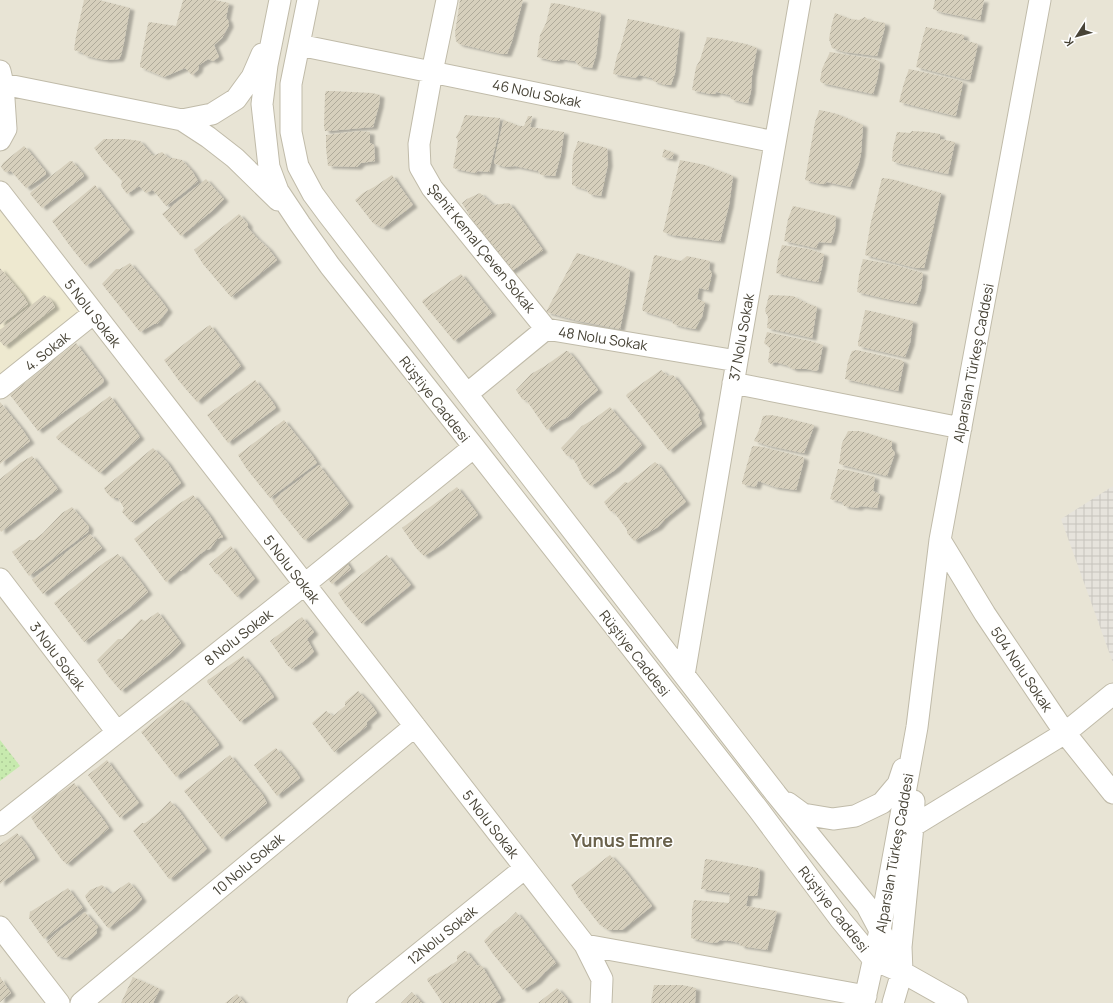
<svg xmlns="http://www.w3.org/2000/svg" width="1113" height="1003" viewBox="0 0 1113 1003" font-family="Manrope,sans-serif">
  <defs>
    <pattern id="industrial-grid" width="8" height="8" patternUnits="userSpaceOnUse"><rect width="8" height="8" fill="#e6e3dc"/><path d="M0 4h8M4 0v8" fill="none" stroke="#c7c4bd"/></pattern>
    <pattern id="grass-dots" width="8" height="8" patternUnits="userSpaceOnUse"><rect width="8" height="8" fill="#c7eaae"/><path d="M2 2h.1M6 6h.1" fill="none" stroke="#acca96" stroke-width="1.8" stroke-linecap="round"/></pattern>
    <pattern id="building-hatch" width="6" height="6" patternUnits="userSpaceOnUse"><rect width="6" height="6" fill="#d6cfbc"/><path d="M-1 1l2-2M0 6l6-6M5 7l2-2" fill="none" stroke="#afaa9a"/></pattern>
    <filter id="shadow"><feDropShadow dx="4.5" dy="2.5" stdDeviation="1" flood-color="#0004"/></filter>
  </defs>
  <rect width="100%" height="100%" fill="#f4f2e7"/>
  <!-- residential -->
  <path fill="#e8e4d5" d="M0 0H1113V1003H0Z"/>
  <!-- industrial -->
  <path fill="url(#industrial-grid)" d="M1113 486V663L1061 519Z"/>
  <!-- education -->
  <path fill="#eee9d0" d="M0 206 82 315 0 380Z"/>
  <!-- grass -->
  <path fill="url(#grass-dots)" d="M0 740 20 766 0 781Z"/>
  <!-- building -->
  <path fill="url(#building-hatch)" filter="url(#shadow)" d="M84 0H99L130 8 124 42 121 55 119 59 106 60 95 58 84 55 83 53 74 50 76 36Z
    M183 0H214L229 3 226 18 228 20 229 25 222 38 214 45 219 57 213 61 208 59 199 65 198 70 192 75 185 68 164 77 140 67V64L148 24 149 22 176 26Z
    M460 0H523L512 41 507 54H502L459 44 456 41 455 33Z
    M935 0H984L980 20 940 12 933 9Z
    M551 3 560 4 601 13 596 55 592 68 579 66 575 61 560 59 559 61H554L537 57 540 35 546 23Z
    M835 13 850 19 859 20 865 17 869 20 885 23V27L877 56 845 52 832 48 829 39 832 23Z
    M628 19 639 21 680 30 675 73 671 85H666L653 81 652 78 639 75 636 78 613 74 617 56 620 49Z
    M926 27 964 35V40L978 44 970 79 968 80 916 67 923 37Z
    M707 37 720 39 746 44 757 48 752 75 751 91 748 103H746L731 99 730 95 716 92 715 94H710L692 90 696 67 700 60Z
    M830 52 874 59 879 61 880 64 877 80 873 94 822 83 820 81 822 69Z
    M909 69 954 79 963 82 956 115 955 116 899 102 904 83Z
    M326 91H332L372 93 380 95 379 105 373 127 328 131H325L324 127 325 94Z
    M820 110 837 114 863 125 861 153 859 163 850 187 827 182 824 184H820L805 180 815 122 819 111Z
    M465 115 500 118 498 135 489 172 478 171 475 173 461 170 453 168 458 141 456 137 460 130Z
    M528 116H532L530 127 564 132 561 154 555 176 541 175 538 171 515 166 505 167 495 164 494 162 503 122 504 120 519 126H524Z
    M361 131 370 132V143L374 145 375 161 361 163 357 167 328 166 326 148V135Z
    M912 131 927 132 940 134V139L955 142 948 174 898 163 892 161 893 148 897 132 910 133Z
    M104 139H125L140 141 153 156 162 152 169 158H173L182 160 192 171 198 181 178 197 166 206 153 190 146 193 139 186 127 194 121 186 122 181 103 160 94 148Z
    M578 141 607 148 608 164 601 196 589 194 587 190 572 185V169L573 155Z
    M24 146 28 150 46 172V174L37 181 26 188 11 171 5 172 1 167 3 163Z
    M664 149 674 153 672 159 662 157Z
    M680 160 705 165 733 176 729 205 720 241 672 235 663 232Z
    M70 161H72L84 175 83 177 42 208 30 194 31 192Z
    M392 175 413 205 383 228 373 223 355 200 363 193 374 187Z
    M882 178 891 179 941 193 924 268H916L865 255 871 222Z
    M206 179 224 199 212 211 181 236 162 214Z
    M95 185 130 230 96 259 86 266 70 246 52 221Z
    M480 193 493 205 509 203 517 213 543 250 507 274 497 260 462 203 467 199Z
    M793 206 836 216 835 229 831 243 819 242 816 248 784 241 788 219Z
    M239 214 248 224V228L257 238 268 248 277 260 231 297 203 264 194 250Z
    M782 245 809 249 824 254 822 267 818 282 796 278 776 273 778 259Z
    M577 253 618 265 630 270 626 300 620 329 579 321 546 312Z
    M655 255 681 261 687 256 710 261 709 269 712 273 711 277 708 290 699 288 697 299 705 302 702 317 700 320 695 329 684 327 673 324 672 320 643 311 642 309 654 256Z
    M863 259 895 265 923 273 921 289 916 304 887 299 857 292 859 275Z
    M130 263 161 300 168 310 157 324H154L140 332 102 284 116 269H120Z
    M0 268 22 294 28 304 17 313 0 325Z
    M461 274 492 313 454 341 422 302 423 300Z
    M44 295 51 300 55 307 5 346H4L0 341V330Z
    M769 295 793 296 804 302 817 307 812 338 767 328 768 317 765 311Z
    M866 310 913 321 910 343 905 357 858 346V342L865 311Z
    M210 325 228 348 241 366 197 402 179 381 164 360 198 333Z
    M767 332 810 341 823 345 818 370 816 371 807 369H793L786 365 775 362 771 364 768 362 770 348 764 343Z
    M76 343 104 380 103 383 38 431 10 395 55 359Z
    M857 350 901 360 904 362 898 391 845 379 848 361 852 351Z
    M566 351H568L575 359 598 390 579 406 568 417 559 421 547 430 527 401 522 399 516 390 531 374 545 366Z
    M661 370 668 376 673 375 687 393 700 412 698 415 702 424 669 451 626 396 627 394Z
    M255 380 272 401 276 408 228 443 207 415Z
    M110 396 140 437 100 473 57 439 56 437 61 432Z
    M0 402 22 429 30 441 0 464Z
    M610 407 642 445 615 470 591 486 583 478 577 465 571 456H567L561 448 582 426 594 419Z
    M771 415 786 418 814 425V426L804 453H803L770 446 754 441 759 430 763 416Z
    M284 420 312 455 317 463 270 498 246 468 238 455Z
    M848 431H859L867 433 892 441V449L895 453 887 476 839 464 842 443Z
    M754 446 763 447 803 457 804 459 803 464 796 490 775 487 758 481 756 487 742 484V482L752 447Z
    M153 448 167 462 181 483 133 522H131L122 512 124 508 118 498H112L106 492 104 488Z
    M32 456 58 489 1 532 0 530V479L20 463Z
    M655 462 659 465 686 502 665 519 658 527 634 541 627 533V530L614 512 610 511 604 502 625 482 628 483Z
    M319 465 326 474 349 504 337 516 307 539 304 540 282 513 273 501 279 495Z
    M838 469 847 470 875 477 873 491 880 494 877 508 861 506 857 508 844 506 842 502 830 499Z
    M457 487 468 501 478 515 440 546 424 556 416 548 402 528Z
    M193 495 209 515 223 537 217 539 210 549 206 550 200 554 181 571H179L166 582 134 539 177 505Z
    M72 507 89 527 88 532 42 567 29 576 12 552 29 540H34L43 533 62 513Z
    M90 534 102 548 43 594 32 580 60 557Z
    M231 546 255 579 237 597 218 574H216L209 564Z
    M118 554 141 582 148 592 132 606 84 642 54 603 105 562Z
    M387 555 411 585 362 624 345 604 338 593 377 562Z
    M343 557 351 569 332 584 323 573Z
    M158 612 181 643 170 654 121 691 108 676 97 660 118 639H122L141 619 145 621Z
    M302 617 314 632 307 639 314 652 304 661 292 669 287 665 270 641Z
    M243 656 259 675 274 697 240 722 207 682 208 680Z
    M358 691 370 703 377 713 367 722V726L334 752 312 723 326 711 333 716 345 706V702Z
    M183 700 190 708 216 740 219 745 176 777 141 732 168 710 180 701Z
    M276 748 294 769 300 778 277 796 254 765 265 756Z
    M230 755 262 794 267 803 222 839 184 791Z
    M107 760 139 803 129 811 120 818 109 804 88 775Z
    M74 783 100 815 109 828 67 864 62 860 40 830 38 829 31 817 54 797Z
    M170 801 177 808 207 849 172 878 169 879 133 831 142 823H145L148 821 159 812Z
    M17 833 27 845 35 858 0 884V845Z
    M610 855 624 870 652 906 622 930H608L599 924 578 897 571 885Z
    M707 859 758 868 760 870 759 883 757 896H748L746 906 777 911 767 950 741 946 739 943 731 941 720 940 718 942 712 943 691 938 692 910 694 900 729 903 730 893 701 889 705 860Z
    M129 882 136 890 142 899 133 909 109 928 107 927 87 901 85 896 90 890 102 885 111 894Z
    M68 888 83 908 44 939 29 918 30 912Z
    M85 912 98 927 96 930 97 933 92 938 66 958 60 956 58 957 47 942 56 933Z
    M516 912 524 921 556 963 545 972 537 981 523 990 493 954 484 941 494 930 506 922Z
    M464 951H466L477 965 482 966 501 998 495 1003H442L438 996 427 980 428 978 438 973 457 961V956Z
    M0 977 11 993 0 1002Z
    M133 977 160 989 153 1003H121Z
    M654 985H682L696 988 695 1003H651Z
    M557 988 567 999 568 1003H538Z
    M412 992 422 1003H401Z
    M237 994 245 1003H225Z"/>
  <g fill="none" stroke-linecap="round" stroke-linejoin="round">
    <defs>
      <path id="minor" d="M280 0 267 65 262 104 269 167 278 191 300 224 330 266 474 447 758 809 840 919 874 960 902 972 957 1003
        M308 0 291 84V132L298 166 313 194 327 213 776 794 867 906 902 972
        M447 0 432 72 419 144 420 167 432 188 546 329
        M299 45 775 142
        M3 84 182 120 208 137 235 158 278 200
        M182 120 212 114 236 99 252 77 262 54
        M0 140 6 129 3 84 0 71
        M0 192 585 945 602 979 601 1003
        M733 383 961 428
        M0 388 94 313
        M467 394 546 329 737 361
        M940 540 985 614 1065 733 1113 793
        M0 579 117 732
        M684 675 737 361 800 0
        M788 803 803 814 833 819 855 816 882 803 898 784 903 769
        M0 825 305 584 474 447
        M913 826 1065 733 1113 694
        M0 927 59 1003
        M585 945 866 996
        M81 1003 415 726
        M358 1003 525 868
        M864 1003 880 930 917 727 940 540 1040 0
        M893 1003 902 972 901 947 913 826 914 801"/>
    </defs>
    <!-- minor casing -->
    <use href="#minor" stroke="#c0bba9" stroke-width="23"/>
    <!-- minor -->
    <use href="#minor" stroke="#fff" stroke-width="21"/>
  </g>
  <g text-anchor="middle" dominant-baseline="central" stroke-width="3" stroke-linejoin="round" paint-order="stroke">
    <!-- street labels -->
    <g font-size="14" fill="#474336" stroke="#fff">
      <text transform="translate(537 93) rotate(12)">46 Nolu Sokak</text>
      <text transform="translate(482 248) rotate(51)">Şehit Kemal Çeven Sokak</text>
      <text transform="translate(93 313) rotate(52)">5 Nolu Sokak</text>
      <text transform="translate(741 337) rotate(-80)">37 Nolu Sokak</text>
      <text transform="translate(603 338) rotate(9)">48 Nolu Sokak</text>
      <text transform="translate(47 351) rotate(-39)">4. Sokak</text>
      <text transform="translate(973 363) rotate(-79)">Alparslan Türkeş Caddesi</text>
      <text transform="translate(435 399) rotate(52)">Rüştiye Caddesi</text>
      <text transform="translate(292 569) rotate(52)">5 Nolu Sokak</text>
      <text transform="translate(238 637) rotate(-38)">8 Nolu Sokak</text>
      <text transform="translate(635 653) rotate(52)">Rüştiye Caddesi</text>
      <text transform="translate(58 656) rotate(53)">3 Nolu Sokak</text>
      <text transform="translate(1022 669) rotate(56)">504 Nolu Sokak</text>
      <text transform="translate(491 824) rotate(52)">5 Nolu Sokak</text>
      <text transform="translate(894 853) rotate(-80)">Alparslan Türkeş Caddesi</text>
      <text transform="translate(248 864) rotate(-40)">10 Nolu Sokak</text>
      <text transform="translate(834 909) rotate(52)">Rüştiye Caddesi</text>
      <text transform="translate(442 935) rotate(-39)">12Nolu Sokak</text>
    </g>
    <!-- district labels -->
    <g font-size="18" font-weight="bold" fill="#6a624c" stroke="#fff">
      <text x="622" y="840">Yunus Emre</text>
    </g>
  </g>
  <!-- north arrow -->
  <g transform="translate(1077 36) rotate(234)" stroke="#ffffff" stroke-width="3" paint-order="stroke">
  <path d="M0-3L7 15L0 10L-7 15Z" fill="#474336"/>
  <text y="-6" font-size="11" font-weight="bold" text-anchor="middle" fill="#474336">K</text>
  </g>
</svg>
